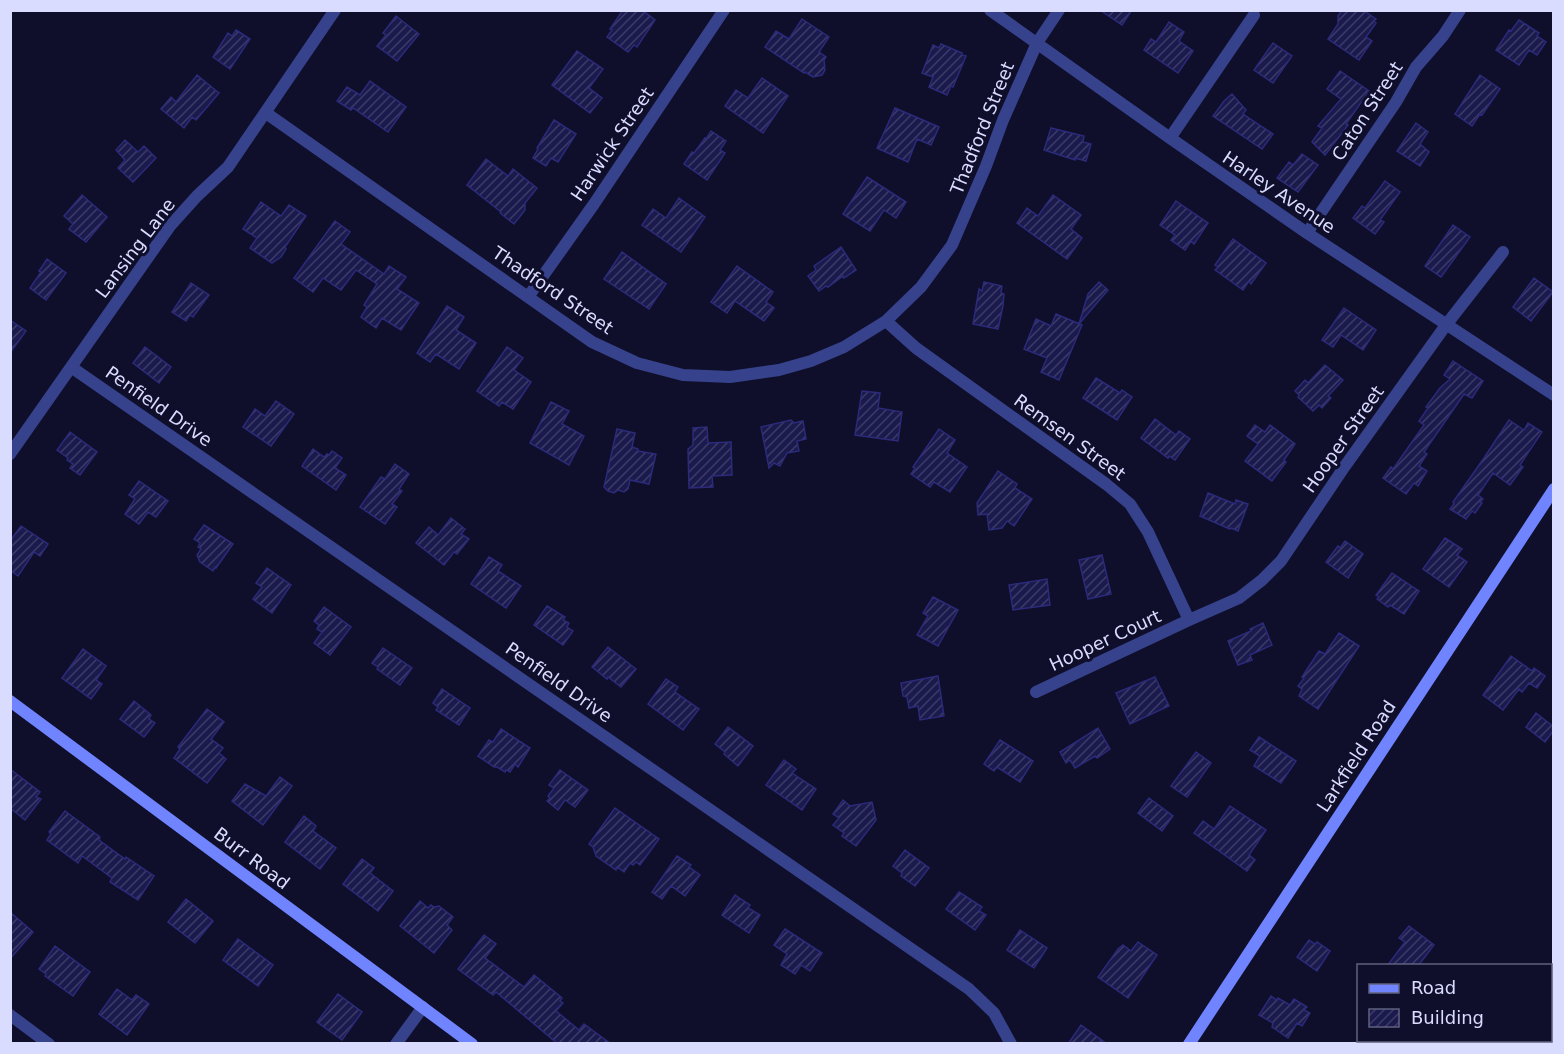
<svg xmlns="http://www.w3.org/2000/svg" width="1564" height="1054" viewBox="0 0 1564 1054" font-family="'DejaVu Sans',sans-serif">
  <defs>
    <pattern id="building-hatch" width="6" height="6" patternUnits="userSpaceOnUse" patternTransform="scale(1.5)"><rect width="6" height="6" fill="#1b1a4d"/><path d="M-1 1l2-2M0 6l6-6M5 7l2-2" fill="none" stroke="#3c3b68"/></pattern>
  </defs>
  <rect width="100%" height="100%" fill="#0f0f2b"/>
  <!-- building -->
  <path fill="url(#building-hatch)" stroke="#2c2a7a" stroke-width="1.5" d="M623 10H642L655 20 637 47 634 45 628 52 607 37 612 30 610 29Z
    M1100 10H1132L1122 25Z
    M1342 10H1363L1376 19 1374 21 1376 23 1366 37 1372 41 1359 60 1328 39 1338 24V16Z
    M396 16 419 34 397 61 377 46 386 35 383 33Z
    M802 19 829 37 819 52 826 57 824 60 825 70 822 75 813 77 805 72 804 73 765 47 776 31 789 39Z
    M1519 20 1539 33 1537 36 1546 42 1537 55 1529 50 1519 65 1496 50 1509 30 1511 31Z
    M1169 22 1184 32 1179 41 1193 51 1178 73 1144 50 1151 39 1156 42Z
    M236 30 250 39 230 69 213 57 228 33 232 36Z
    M1273 43 1292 56 1273 83 1254 70Z
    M941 44 962 53V55L966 56 953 87 951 86 947 95 929 87 933 77 922 73 933 45 939 48Z
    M577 51 603 69 589 88 602 98 590 113 552 85Z
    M1340 71 1369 91 1346 124 1348 125 1325 155 1312 142 1322 128 1318 126 1341 99 1327 89Z
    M197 75 219 93 196 120 192 117 184 128 161 109 171 97 176 102Z
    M1480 75 1500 89 1482 115 1480 114 1472 126 1455 114Z
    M762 78 788 96 763 133 725 106 736 90 748 98Z
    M370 81 406 107 388 132 353 108 351 110 337 101 347 87 360 95Z
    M1232 94 1246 110 1243 114 1273 134 1262 149 1213 116 1224 101Z
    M895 108 939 127 931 145 917 139 908 162 877 148Z
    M554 120 576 134 558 162 551 158 546 166 533 158 538 149 537 148Z
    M1416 123 1428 132 1420 144 1429 152 1420 166 1397 151Z
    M1051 128 1084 136 1083 142 1091 144 1086 161 1075 158V160L1044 150Z
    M711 131 726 141 720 150 725 153 707 180 684 164 692 152 694 153 705 138 706 139Z
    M125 140 138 152 144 146 156 158 133 182 118 168 125 160 116 150Z
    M1302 154 1318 165 1298 192 1277 178 1289 162 1293 165Z
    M486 159 508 176 513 169 537 188 525 203V210L514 224 500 213 501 212 467 185Z
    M867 177 906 202 896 218 884 210 870 231 843 214Z
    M1385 181 1400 192 1380 220 1384 222 1375 234 1353 218 1362 206 1365 208Z
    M82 195 107 217 86 242 69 229 73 224 64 216Z
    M1053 195 1081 215 1071 229 1082 238 1067 259 1017 223 1027 208 1038 216Z
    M679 198 705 217 681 252 642 225 653 209 666 218Z
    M1176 201 1208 223 1194 244 1191 241 1185 250 1171 240 1175 235 1160 225Z
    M261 202 281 216 289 205 306 216 285 247 286 249 281 257 272 263 250 248 257 238 243 229Z
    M335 221 350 232 341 244 384 274 389 266 406 277 397 289 419 303 401 330 382 318 376 328 361 317 367 307 364 305 377 284 356 270 341 290 323 278 313 292 294 278Z
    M1453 225 1470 237 1441 277 1425 266Z
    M1233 239 1266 263 1251 284 1249 281 1243 290 1215 270 1218 267 1215 265Z
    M841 247 856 270 844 278 843 276 828 287 826 286 819 291 808 276 816 270 814 266Z
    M622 252 666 284 649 309 604 279Z
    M47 259 66 273 46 300 30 288 41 272 39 271Z
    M737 266 773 292 766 302 774 308 764 321 735 301 727 313 711 302Z
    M1534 278 1553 292 1531 321 1513 307Z
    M984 282 1002 286 1001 293 1004 294 1003 306 998 329 973 324 979 289 982 291Z
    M1099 282 1108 290 1079 324 1088 294Z
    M191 283 209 295 193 317 190 315 186 321 172 312Z
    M447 306 464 317 456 330 476 343 459 369 436 354 430 362 417 353Z
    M1344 308 1376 330 1363 350 1341 335 1333 347 1322 340Z
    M1056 314 1082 325 1059 380 1041 372 1047 358 1024 349 1036 319 1051 326Z
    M10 320 26 331 10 353Z
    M145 347 171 367 159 383 133 363Z
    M507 347 523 358 514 370 531 382 513 409 502 402 499 406 477 391Z
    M1453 361 1483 381 1472 398 1464 394 1424 452 1427 454 1419 466 1427 471 1418 486 1414 483 1406 494 1383 478 1391 467 1393 469 1424 425 1419 421 1428 408 1426 407 1440 388 1450 379 1444 375Z
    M1325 365 1343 380 1328 396 1331 398 1322 408 1319 405 1313 411 1298 397 1299 395 1295 391 1305 380 1308 383Z
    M1096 378 1120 393 1122 390 1132 397 1117 420 1083 398Z
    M862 391 880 393 878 408 902 412 898 441 855 435Z
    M276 401 294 414 271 446 243 427 255 409 265 416Z
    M551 402 569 411 562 424 584 436 569 465 530 443Z
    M1155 419 1176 435 1179 431 1190 439 1175 460 1169 456 1168 458 1141 438Z
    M791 420 794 423 803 421 806 439 797 441 799 451 787 453 780 466 774 463 769 468 761 427Z
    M1509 420 1524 430 1528 423 1542 432 1520 465 1523 467 1510 485 1493 473 1478 495 1483 499 1480 502 1482 503 1475 513 1472 511 1466 519 1450 509 1454 504 1453 502 1484 458Z
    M1255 425 1265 432 1270 425 1295 444 1284 460 1286 462 1272 481 1245 461 1258 444 1247 436Z
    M707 427 708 443 731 442 732 475 712 476 713 487 689 488 688 449 693 445V428Z
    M617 429 635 433 632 447 638 449V451L656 454 649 484 630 480 628 489 624 492 618 490 614 493 608 491 604 487Z
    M939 429 955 440 947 453 967 467 950 492 934 482 930 487 911 474 915 468 913 467Z
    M70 432 97 452 80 475 70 468 73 464 67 460 68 458 57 450Z
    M313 449 324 457 327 454 329 455 332 451 342 458 335 468 346 475 336 490 302 466Z
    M395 464 409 474 399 489 402 491 392 504 397 507 385 524 360 507 381 477 385 479Z
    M998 471 1017 484 1015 488 1032 499 1014 526 1007 521 1002 528 989 530 987 514 978 515 977 503Z
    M139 481 168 501 156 517 148 512 139 524 125 514 135 499 129 495Z
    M1208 493 1235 504 1236 500 1248 504 1238 531 1231 528 1230 529 1200 516Z
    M451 518 465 529 461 534 469 539 457 554 454 552 444 565 416 543 429 527 438 535Z
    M204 525 233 544 216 568 215 567 213 571 200 562 197 555 201 549 198 547 200 543 194 539Z
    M21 526 48 544 40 556 34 552 18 576 10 570V541Z
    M1445 538 1462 549 1457 555 1467 562 1449 587 1423 569Z
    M1345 541 1363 554 1348 578 1326 562 1338 546 1340 548Z
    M1102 555 1111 594 1088 599 1079 560Z
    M489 557 502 565 498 571 521 586 506 608 471 584Z
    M267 568 291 585 272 613 253 599 262 587 256 583Z
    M1392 573 1419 591 1404 614 1390 605 1388 607 1377 599 1379 597 1376 595Z
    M1047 579 1050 605 1013 610 1009 585Z
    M933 597 958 610 938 646 917 635 928 616 923 613Z
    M547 606 565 617 563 620 569 623 567 627 573 631 563 645 534 625Z
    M324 607 351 627 330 655 314 643 322 632 317 629 319 625 314 621Z
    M1263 623 1272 645 1250 655 1252 660 1238 665 1228 641 1251 631 1250 629Z
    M1339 633 1359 646 1318 709 1299 696 1302 689 1298 686 1304 678 1302 677 1319 651 1325 654Z
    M608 647 636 669 621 687 608 677 607 679 592 667Z
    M383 648 412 668 400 685 377 669 378 667 372 663Z
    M83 649 106 666 96 680 102 684 91 699 62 678Z
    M1511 656 1532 671 1534 668 1545 676 1537 688 1529 683 1522 692 1519 689 1503 710 1483 695Z
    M938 676 944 716 920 720 918 706 909 708 907 697 903 696 901 683Z
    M1155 677 1169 706 1130 724 1116 693Z
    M666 679 678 687 675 692 699 709 683 730 648 704Z
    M442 689 470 708 459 725 436 710 438 707 433 703Z
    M134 701 151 715 149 719 155 723 144 737 120 719Z
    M207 709 224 722 211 739 223 748 219 753 226 759 207 783 174 758 180 749 178 747Z
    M1536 713 1554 727V730L1545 742 1526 727Z
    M728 727 753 746 738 766 724 754 725 752 715 744Z
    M1098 728 1110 749 1097 758 1095 756 1075 768 1070 760 1066 763 1060 752Z
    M501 729 530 748 518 767 515 764 510 772 506 770 505 772 497 767H494L478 756 489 740 493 742Z
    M1259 737 1296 761 1281 783 1254 766 1260 756 1250 750Z
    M1000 740 1033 761 1020 782 997 767 994 771 984 764Z
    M1196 752 1211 763 1187 797 1171 786Z
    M784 760 796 769 792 773 816 789 802 810 766 785Z
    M10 769 40 792 36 797 41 799 25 820 10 808Z
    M560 770 588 790 575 807 565 800 558 810 547 801 550 798 548 796 554 788 549 785Z
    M280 777 292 786 263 825 232 801 245 784 266 796Z
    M1149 798 1173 816 1162 831 1138 813Z
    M843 800 850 806 872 802 876 820 856 846 842 836 844 833 833 825 839 818 833 814Z
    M1230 806 1266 830 1249 855 1255 860 1247 871 1194 833 1203 821 1214 829Z
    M615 808 659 839 640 865 636 862 633 865 630 863 624 872 617 867 616 870 596 856 593 847 589 844Z
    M65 811 100 837 99 840 125 859 126 857 154 876 138 900 110 882 112 878 82 856 78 863 47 840 51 834 49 832Z
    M304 816 316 826 313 831 336 848 320 869 285 842Z
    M905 850 929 868 915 886 901 876 902 873 893 866Z
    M677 856 691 865 689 867 700 875 685 896 671 886 662 899 652 892Z
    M362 859 374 868 370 873 393 891 378 911 343 884Z
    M959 892 982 907 979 911 986 915 975 930 946 909Z
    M735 895 750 905 748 908 760 915 749 933 722 915Z
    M186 899 213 921 195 943 168 922Z
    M420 901 428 908 431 905 434 907 439 906 453 917 447 925 452 930 434 953 400 926Z
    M10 912 33 932 10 959Z
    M1409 926 1434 945 1418 966H1387L1405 942 1399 938Z
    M785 929 822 953 810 971 801 965 795 974 781 965 787 954 774 945Z
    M1020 930 1047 948 1034 968 1007 950Z
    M484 935 496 944 485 958 524 987 534 975 562 998 560 1001 563 1003 556 1011 579 1030 584 1024 611 1044H558L496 992 493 995 458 969Z
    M238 939 273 965 258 986 223 960Z
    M1309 940 1315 944 1317 942 1330 951 1317 971 1297 957Z
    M1138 942 1157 955 1128 998 1098 977 1118 949 1123 945 1131 951Z
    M55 946 90 972 73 996 45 976 46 974 39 969Z
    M117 989 132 1000 136 995 149 1004 127 1035 99 1014Z
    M338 994 362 1012 342 1040 317 1022Z
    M1271 996 1277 1000 1278 998 1290 1005 1294 999 1307 1007 1304 1010 1310 1013 1302 1026 1297 1023 1288 1038 1272 1027 1273 1023 1259 1015Z
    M1081 1025 1107 1044H1068Z"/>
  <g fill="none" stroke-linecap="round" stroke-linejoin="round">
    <!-- street -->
    <path stroke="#37428c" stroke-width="12" d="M990 10 1170 138 1307 233 1554 395
      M266 113 592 342 637 363 683 375 730 377 779 370 811 361 844 347 886 321 921 287 952 245 986 166 1003 120 1037 43 1059 10
      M1170 138 1254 15
      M1307 233 1396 102 1416 67 1443 36 1460 10
      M528 297 594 204 724 10
      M886 321 916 348 1106 484 1130 504 1148 532 1189 620
      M71 367 969 989 994 1013 1011 1044
      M10 454 170 226 197 196 228 167 335 10
      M1036 692 1189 620 1239 598 1262 580 1281 561 1345 466 1446 325 1503 252
      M10 1015 49 1044
      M396 1044 423 1007"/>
    <!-- secondary -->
    <path stroke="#7084ff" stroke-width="12" d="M10 701 472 1044
      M1189 1044 1554 489"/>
  </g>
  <g text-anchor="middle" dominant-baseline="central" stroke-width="6" stroke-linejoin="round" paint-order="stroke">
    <!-- street labels -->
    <g font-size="18" fill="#d9dbff" stroke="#0f0f2b">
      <text transform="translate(1367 111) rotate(-57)">Caton Street</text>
      <text transform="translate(982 128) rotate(-68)">Thadford Street</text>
      <text transform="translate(612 144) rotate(-56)">Harwick Street</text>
      <text transform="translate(1279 192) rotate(34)">Harley Avenue</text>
      <text transform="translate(135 248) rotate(-53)">Lansing Lane</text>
      <text transform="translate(553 290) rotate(34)">Thadford Street</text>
      <text transform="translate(159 406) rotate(35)">Penfield Drive</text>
      <text transform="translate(1070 437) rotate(36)">Remsen Street</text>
      <text transform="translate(1343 439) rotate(-55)">Hooper Street</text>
      <text transform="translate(1105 640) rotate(-25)">Hooper Court</text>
      <text transform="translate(559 682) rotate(35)">Penfield Drive</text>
      <text transform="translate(1356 756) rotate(-57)">Larkfield Road</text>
      <text transform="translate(252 858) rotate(37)">Burr Road</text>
    </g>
  </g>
  <!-- border -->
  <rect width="1564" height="1054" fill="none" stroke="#d9dbff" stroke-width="24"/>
  <!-- legend -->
  <rect x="1357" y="964" width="195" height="78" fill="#0f0f2b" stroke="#606180" stroke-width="1.5"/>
  <rect x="1369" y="984" width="30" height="9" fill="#7084ff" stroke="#606180" stroke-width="1.5"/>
  <text x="1411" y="994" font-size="18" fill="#d9dbff">Road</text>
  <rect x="1369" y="1009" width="30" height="18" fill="url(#building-hatch)" stroke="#606180" stroke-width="1.5"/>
  <text x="1411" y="1024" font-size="18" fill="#d9dbff">Building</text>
</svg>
